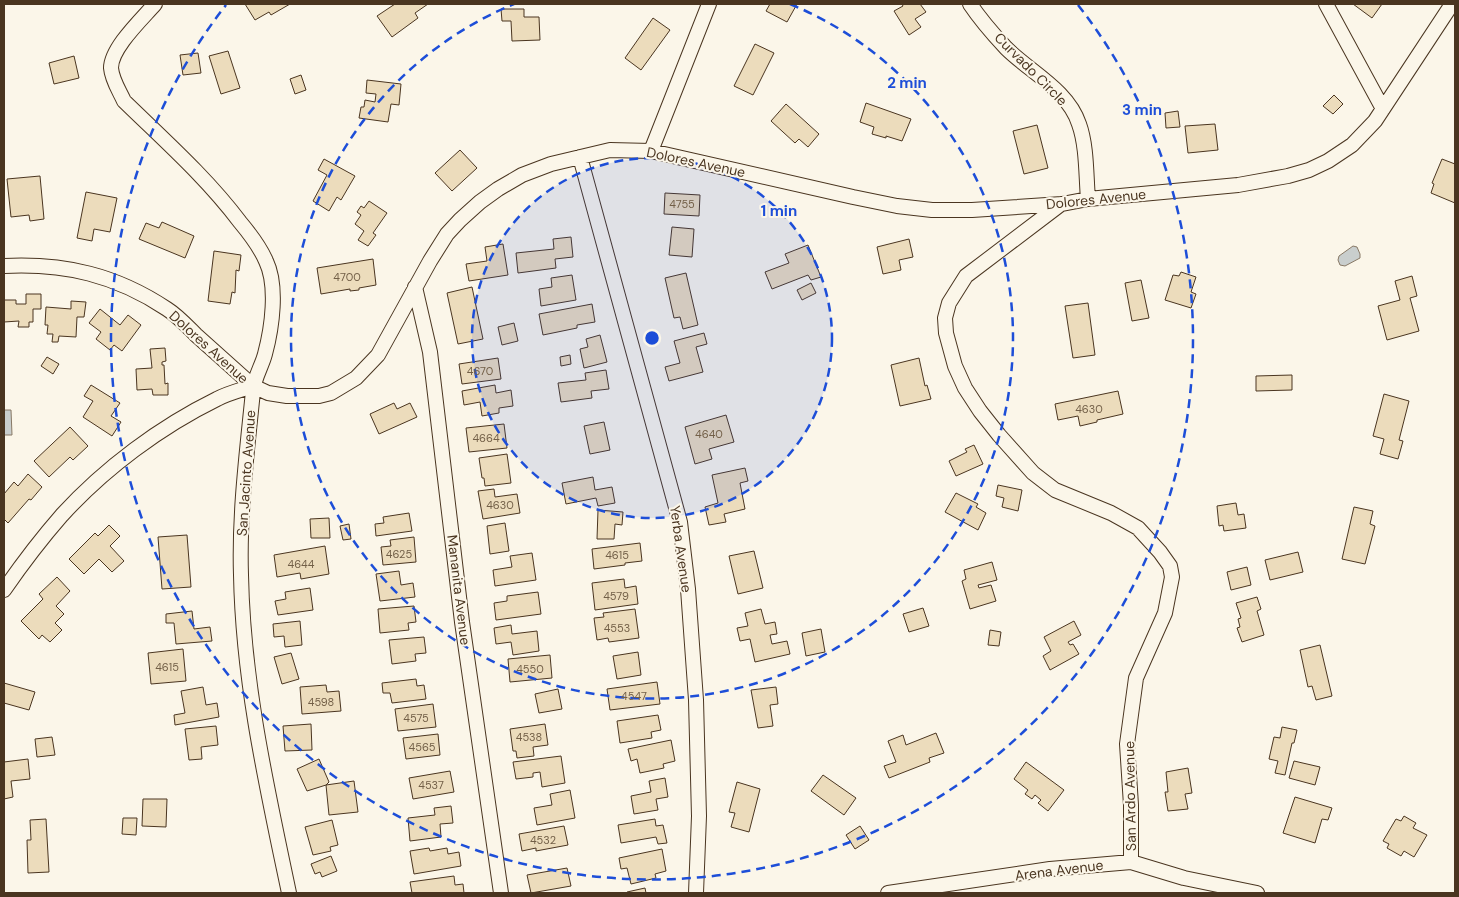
<svg xmlns="http://www.w3.org/2000/svg" width="1459" height="897" viewBox="0 0 1459 897" font-family="'DM Sans',sans-serif">
  <rect width="100%" height="100%" fill="#fbf6e9"/>
  <!-- water -->
  <path fill="#c9cecd" stroke="#887966" d="M1353 246 1357 247 1360 254V258L1345 266 1340 265 1338 260 1339 256Z
    M4 410H11L12 435H4Z"/>
  <!-- building -->
  <path fill="#ecdcbc" stroke="#4a3520" d="M245 4H290L271 15 269 12 255 20Z
    M395 4H428L415 13 418 18 392 37 377 16Z
    M770 4H797L787 22 766 11Z
    M902 4H920L926 12 915 19 921 27 909 35 894 11 903 6Z
    M1353 4H1382L1372 18Z
    M501 9H524V17H539L540 40 512 41 511 21H502Z
    M653 18 670 30 641 70 625 58Z
    M755 44 774 53 753 95 734 86Z
    M228 51 240 88 221 94 209 56Z
    M198 53 201 73 183 75 180 55Z
    M74 56 79 78 54 84 49 63Z
    M301 75 306 90 295 94 290 79Z
    M367 80 401 84 399 105 391 104 388 122 359 118 361 107H364L365 100 375 102 376 94 366 93Z
    M1334 95 1343 104 1333 114 1323 106Z
    M866 103 911 119 902 141 886 136V138L872 134 874 127 860 122Z
    M786 104 819 134 808 147 799 139 795 143 771 121Z
    M1178 111 1180 127 1166 128 1165 113Z
    M1215 124 1218 150 1188 153 1185 126Z
    M1037 125 1048 168 1024 174 1013 131Z
    M460 150 477 168 452 191 435 173Z
    M324 159 355 176 341 200 337 197 329 211 313 201 327 175 318 170Z
    M1442 159 1455 164V203L1431 193 1434 184 1432 183Z
    M40 176 44 219 30 221 29 215 11 217 7 179Z
    M86 192 117 198 110 232 94 229 92 241 77 238Z
    M665 193 700 195 699 216 664 214Z
    M369 201 387 213 373 233 376 235 368 246 358 240 364 231 355 224 361 215 357 212 361 206 364 208Z
    M162 222 194 236 185 258 139 239 146 223 159 228Z
    M672 227 694 229 692 257 669 255Z
    M571 237 573 257 555 259 556 268 518 273 516 253 554 249 553 239Z
    M909 239 913 257 899 260 901 270 883 274 877 247Z
    M503 244 508 275 469 281 466 264 487 261 485 247Z
    M808 245 821 277 811 280 808 275 772 289 765 272 789 263 785 254Z
    M214 251 241 255 239 271 236 270 235 293 232 292 230 304 208 301Z
    M373 259 376 285 359 288V290L350 291V289L321 294 317 268Z
    M1181 272 1196 277 1191 292 1196 294 1191 308 1165 300 1173 275 1179 276Z
    M686 273 698 325 683 329 680 317 674 318 665 278Z
    M572 275 576 300 541 306 539 289 552 287 551 278Z
    M1412 276 1417 296 1410 298 1419 331 1387 340 1378 306 1400 300 1395 281Z
    M1141 280 1149 318 1132 321 1125 283Z
    M811 283 816 293 802 300 797 290Z
    M472 287 483 339 458 344 447 293Z
    M26 294H41V309H33V322H29V327H18L19 321 4 322V300H16V304H26Z
    M71 301 86 302 84 317H77L76 337 59 336 58 342H52L53 334H47L48 325H45L46 307 71 309Z
    M1088 303 1095 355 1073 358 1065 306Z
    M592 304 595 322 577 325V328L543 335 539 314Z
    M100 309 120 325 128 315 141 325 122 351 114 345 110 350 96 339 101 332 89 323Z
    M514 323 518 341 502 345 498 327Z
    M704 333 707 344 696 347 703 372 669 381 665 367 680 363 674 341Z
    M600 335 607 362 584 368 580 349 588 347 586 339Z
    M165 348 166 361 162 362V365H164L165 384 168 383V395H153L152 389 137 390 136 369 152 368 150 349Z
    M570 355 571 364 561 366 560 357Z
    M47 357 59 364 53 374 41 366Z
    M498 358 501 379 462 384 459 364Z
    M919 358 925 386 927 385 931 399 900 406 891 365Z
    M606 370 609 389 591 391 592 398 561 402 558 383 586 380 585 373Z
    M1292 375V390L1256 391V376Z
    M91 385 120 403 111 416 121 422 112 436 83 417 93 401 84 396Z
    M495 385 496 393 511 390 513 406 499 408V413L482 416 480 402 464 405 462 391Z
    M1118 391 1123 414 1097 420V422L1080 426 1078 416 1058 420 1055 404Z
    M1384 394 1409 401 1399 440 1403 441 1398 459 1380 454 1384 439 1373 436Z
    M394 403 397 409 410 403 417 417 379 434 370 414Z
    M726 415 734 442 709 449 712 459 695 464 685 427Z
    M604 422 610 450 590 454 584 426Z
    M504 424 507 448 469 452 466 428Z
    M70 427 88 446 73 460 70 457 49 477 34 461Z
    M974 445 983 464 956 476 949 461 967 452 965 449Z
    M507 454 511 483 485 486 484 478H482L479 458Z
    M745 468 748 481 740 483 745 509 724 514 726 522 709 525 705 507 718 503 712 475Z
    M28 474 42 487 31 500 29 499 8 523 4 519V494L14 482 18 486Z
    M593 477 595 490 612 487 615 503 598 506 596 498 566 504 562 483Z
    M998 485 1022 490 1018 511 1002 507 1004 498 996 496Z
    M494 489 495 497 517 494 520 513 483 519 478 491Z
    M956 493 978 504 976 507 986 513 978 530 945 512Z
    M1236 503 1238 515 1244 514 1246 528 1224 531 1223 525 1219 526 1217 506Z
    M1354 507 1373 511 1370 524 1375 526 1365 564 1342 559Z
    M598 510 623 512 622 525 615 524 614 539H597Z
    M409 513 412 531 376 536 375 524 384 523 383 517Z
    M329 518 330 538H311L310 519Z
    M505 523 509 551 490 554 487 526Z
    M349 524 351 539 343 540 340 526Z
    M109 525 120 536 110 546 124 561 112 572 99 559 84 574 69 559 95 533 98 536Z
    M187 535 191 587 162 589 158 537Z
    M414 537 416 562 383 565 381 547 391 546 390 540Z
    M640 543 642 561 625 563V565L594 569 592 549Z
    M325 546 329 574 301 579 300 573 277 577 274 555Z
    M754 551 763 588 738 594 729 556Z
    M1298 552 1303 572 1270 580 1265 560Z
    M532 553 536 580 495 586 493 570 512 567 510 556Z
    M992 562 997 580 978 585 979 588 991 585 996 601 970 609 962 581 966 579 964 570Z
    M1247 567 1251 585 1231 590 1227 572Z
    M399 571 401 585 413 583 415 597 380 601 376 574Z
    M57 577 70 591 56 606 64 614 55 623 62 630 50 642 42 635 39 639 21 621 43 599 39 594Z
    M624 579 625 588 636 586 638 604 595 610 592 583Z
    M310 588 313 610 278 615 275 601 286 599 285 592Z
    M538 592 541 614 496 620 494 603 507 601V596Z
    M1257 597 1261 609 1257 611 1264 635 1242 642 1237 628 1240 627 1238 619 1241 618 1236 603Z
    M414 606 416 622 408 623 409 630 380 633 378 609Z
    M923 608 929 626 909 632 903 614Z
    M635 609 639 638 609 642 608 638 597 640 594 618 604 617 603 613Z
    M761 609 765 624 775 622 777 634 770 635 772 644 787 641 790 654 755 662 750 639 740 641 737 628 748 626 745 613Z
    M192 611 194 629 210 627 212 641 176 644 174 623H166V614Z
    M300 621 302 645 285 647 284 636 274 637 273 624Z
    M1074 621 1081 635 1068 642 1070 645 1073 644 1079 654 1050 670 1043 656 1051 651 1044 637Z
    M511 625 512 634 537 631 539 651 513 655 511 642 496 644 494 628Z
    M821 629 825 652 806 656 802 633Z
    M990 630 1001 632 999 646 988 645Z
    M424 637 426 653 415 654 416 661 392 664 389 640Z
    M1320 645 1332 696 1316 700 1312 686 1308 687 1300 650Z
    M183 649 186 681 151 684 148 653Z
    M638 652 641 675 617 679 613 656Z
    M291 653 299 679 282 684 274 657Z
    M550 655 552 678 510 682 508 659Z
    M416 679 417 686 424 685 426 699 392 703 390 693H383L382 683Z
    M657 682 660 704 610 710 607 689Z
    M4 683 35 692 29 710 4 703Z
    M326 685 327 692 339 691 341 711 302 714 300 687Z
    M203 687 206 705 217 703 219 717 175 725 174 715 185 713 181 691Z
    M776 687 778 704 770 705 773 726 758 728 751 690Z
    M558 689 562 709 539 713 535 694Z
    M433 704 436 727 398 731 395 709Z
    M658 715 661 730 651 732 652 738 620 743 617 721Z
    M311 724 312 750 285 751 283 726Z
    M545 724 548 745 533 747 534 756 517 758 516 751H513L510 729Z
    M216 726 218 745 201 747 202 759 189 760 185 729Z
    M1282 727 1297 730 1294 743H1292L1285 775 1275 773 1278 761 1269 759 1274 737 1280 738Z
    M936 733 944 753 929 758 930 762 889 778 884 766 896 762 888 741 903 735 906 745Z
    M438 734 440 755 406 759 403 738Z
    M52 737 55 755 37 757 35 739Z
    M671 740 675 761 663 764 664 768 640 773 637 759 631 761 628 749Z
    M561 756 565 783 542 787 540 772 533 773V777L516 779 513 762Z
    M28 759 30 779 11 781 13 797 4 799V762Z
    M319 759 329 782 326 785 307 791 297 769Z
    M1294 761 1320 767 1315 785 1289 778Z
    M1026 762 1064 790 1048 811 1038 803 1041 800 1035 795 1032 799 1025 794 1028 790 1014 779Z
    M1188 768 1192 793 1185 794 1188 809 1168 811 1165 792H1168L1166 772Z
    M450 771 454 792 413 799 409 778Z
    M823 775 856 798 844 815 811 791Z
    M665 778 668 797 656 799 658 810 634 814 631 796 651 792 649 781Z
    M354 781 358 812 329 815 326 785Z
    M737 782 760 789 749 832 731 827 735 813 729 812Z
    M570 790 575 818 537 825 534 808 552 805 550 794Z
    M1295 797 1332 808 1328 820 1322 819 1315 843 1283 833Z
    M143 799H167L166 827 142 826Z
    M451 806 453 823 440 824 441 837 410 841 408 818 435 815 434 808Z
    M1404 816 1416 823 1413 828 1427 835 1414 857 1404 851 1401 856 1387 848 1389 844 1383 841 1396 819 1401 821Z
    M123 818H137L136 835 122 834Z
    M46 819 49 872 28 873 27 840H31L30 820Z
    M655 819 656 826 663 825 667 843 658 844 656 837 621 843 618 825Z
    M332 820 338 845 330 847 331 851 313 855 305 827Z
    M564 826 568 845 536 851V848L522 851 519 834Z
    M860 826 869 840 855 849 846 835Z
    M429 848 430 851 447 848 448 854 459 852 461 866 414 874 410 851Z
    M662 849 666 871 655 874 656 878 631 884 627 868 621 869 619 858Z
    M331 856 337 871 322 877 320 872 315 874 311 864Z
    M567 868 571 886 531 893 527 875Z
    M454 876 455 885 463 884 464 893H412L410 882Z
    M645 888 646 893H628L627 892Z"/>
  <g fill="none" stroke-linecap="round" stroke-linejoin="round">
    <defs>
      <path id="street" d="M155 4C142 19 111 48 111 68 112 80 119 90 124 101 164 140 206 177 240 222 250 234 260 247 266 261 278 286 272 328 265 354 262 366 254 378 253 391 247 452 239 513 241 575 243 683 267 788 289 893
        M970 4C980 19 993 34 1006 48 1030 72 1068 90 1079 124 1087 146 1086 176 1088 199
        M1326 4 1383 109
        M651 151 709 4
        M580 157 680 522 688 589 696 700 699 816 696 893
        M1061 204 966 276 949 303 945 318 946 333 955 366 965 388 980 411 999 435 1033 473 1055 490 1111 513 1138 528 1160 552 1170 566 1172 577 1165 613 1136 678 1127 744 1131 805V862
        M4 266C65 263 116 275 167 309 178 316 187 326 196 335 215 352 234 369 253 386L268 393 287 396H319L331 393 356 378 378 355 430 261 447 234 460 220 480 202 498 189 522 175 551 164 610 150 651 151 853 197 897 206 932 210H972L1062 204 1088 199 1238 185 1288 176 1309 170 1328 161 1352 145 1375 121 1452 4
        M415 287 430 352 462 622 501 893
        M4 590C22 564 41 539 62 515 105 468 160 427 217 399 228 393 241 390 253 386
        M888 893 1050 869 1131 862 1184 878 1257 893"/>
    </defs>
    <!-- street casing -->
    <use href="#street" stroke="#4a3520" stroke-width="16"/>
    <!-- street -->
    <use href="#street" stroke="#fbf6e9" stroke-width="14"/>
  </g>
  <!-- distance rings -->
  <circle cx="652" cy="338" r="180" fill="#1d4ed8" fill-opacity=".12"/>
  <g fill="none" stroke="#1d4ed8" stroke-width="2.5" stroke-dasharray="9 6">
    <circle cx="652" cy="338" r="180"/>
    <path d="M790 4A361 361 0 1 1 514 4"/>
    <path d="M1078 5A541 541 0 1 1 226 5"/>
  </g>
  <g text-anchor="middle" dominant-baseline="central" stroke-width="4" stroke-linejoin="round" paint-order="stroke">
    <!-- number labels -->
    <g font-size="11" fill="#725f47">
      <text x="682" y="204">4755</text>
      <text x="347" y="277">4700</text>
      <text x="480" y="371">4670</text>
      <text x="1089" y="409">4630</text>
      <text x="709" y="434">4640</text>
      <text x="486" y="438">4664</text>
      <text x="500" y="505">4630</text>
      <text x="399" y="554">4625</text>
      <text x="617" y="555">4615</text>
      <text x="301" y="564">4644</text>
      <text x="616" y="596">4579</text>
      <text x="617" y="628">4553</text>
      <text x="167" y="667">4615</text>
      <text x="530" y="669">4550</text>
      <text x="634" y="696">4547</text>
      <text x="321" y="702">4598</text>
      <text x="416" y="718">4575</text>
      <text x="529" y="737">4538</text>
      <text x="422" y="747">4565</text>
      <text x="431" y="785">4537</text>
      <text x="543" y="840">4532</text>
    </g>
    <!-- street labels -->
    <g font-size="14" fill="#4a3520" stroke="#fbf6e9">
      <text transform="translate(1031 69) rotate(45)">Curvado Circle</text>
      <text transform="translate(696 162) rotate(12)">Dolores Avenue</text>
      <text transform="translate(1096 199) rotate(-6)">Dolores Avenue</text>
      <text transform="translate(209 347) rotate(42)">Dolores Avenue</text>
      <text transform="translate(246 473) rotate(-86)">San Jacinto Avenue</text>
      <text transform="translate(681 549) rotate(82)">Yerba Avenue</text>
      <text transform="translate(459 590) rotate(83)">Mananita Avenue</text>
      <text transform="translate(1130 796) rotate(-91)">San Ardo Avenue</text>
      <text transform="translate(1059 870) rotate(-7)">Arena Avenue</text>
    </g>
  </g>
  <circle cx="652" cy="338" r="8" fill="#1d4ed8" stroke="#fbf6e9" stroke-width="2.5"/>
  <g font-size="15" text-anchor="middle" font-weight="bold" fill="#1d4ed8" stroke="#fbf6e9" stroke-width="4" stroke-linejoin="round" paint-order="stroke">
    <text x="907" y="88">2 min</text>
    <text x="1142" y="115">3 min</text>
    <text x="779" y="216">1 min</text>
  </g>
  <!-- border -->
  <rect width="1459" height="897" fill="none" stroke="#4a3520" stroke-width="10"/>
</svg>
